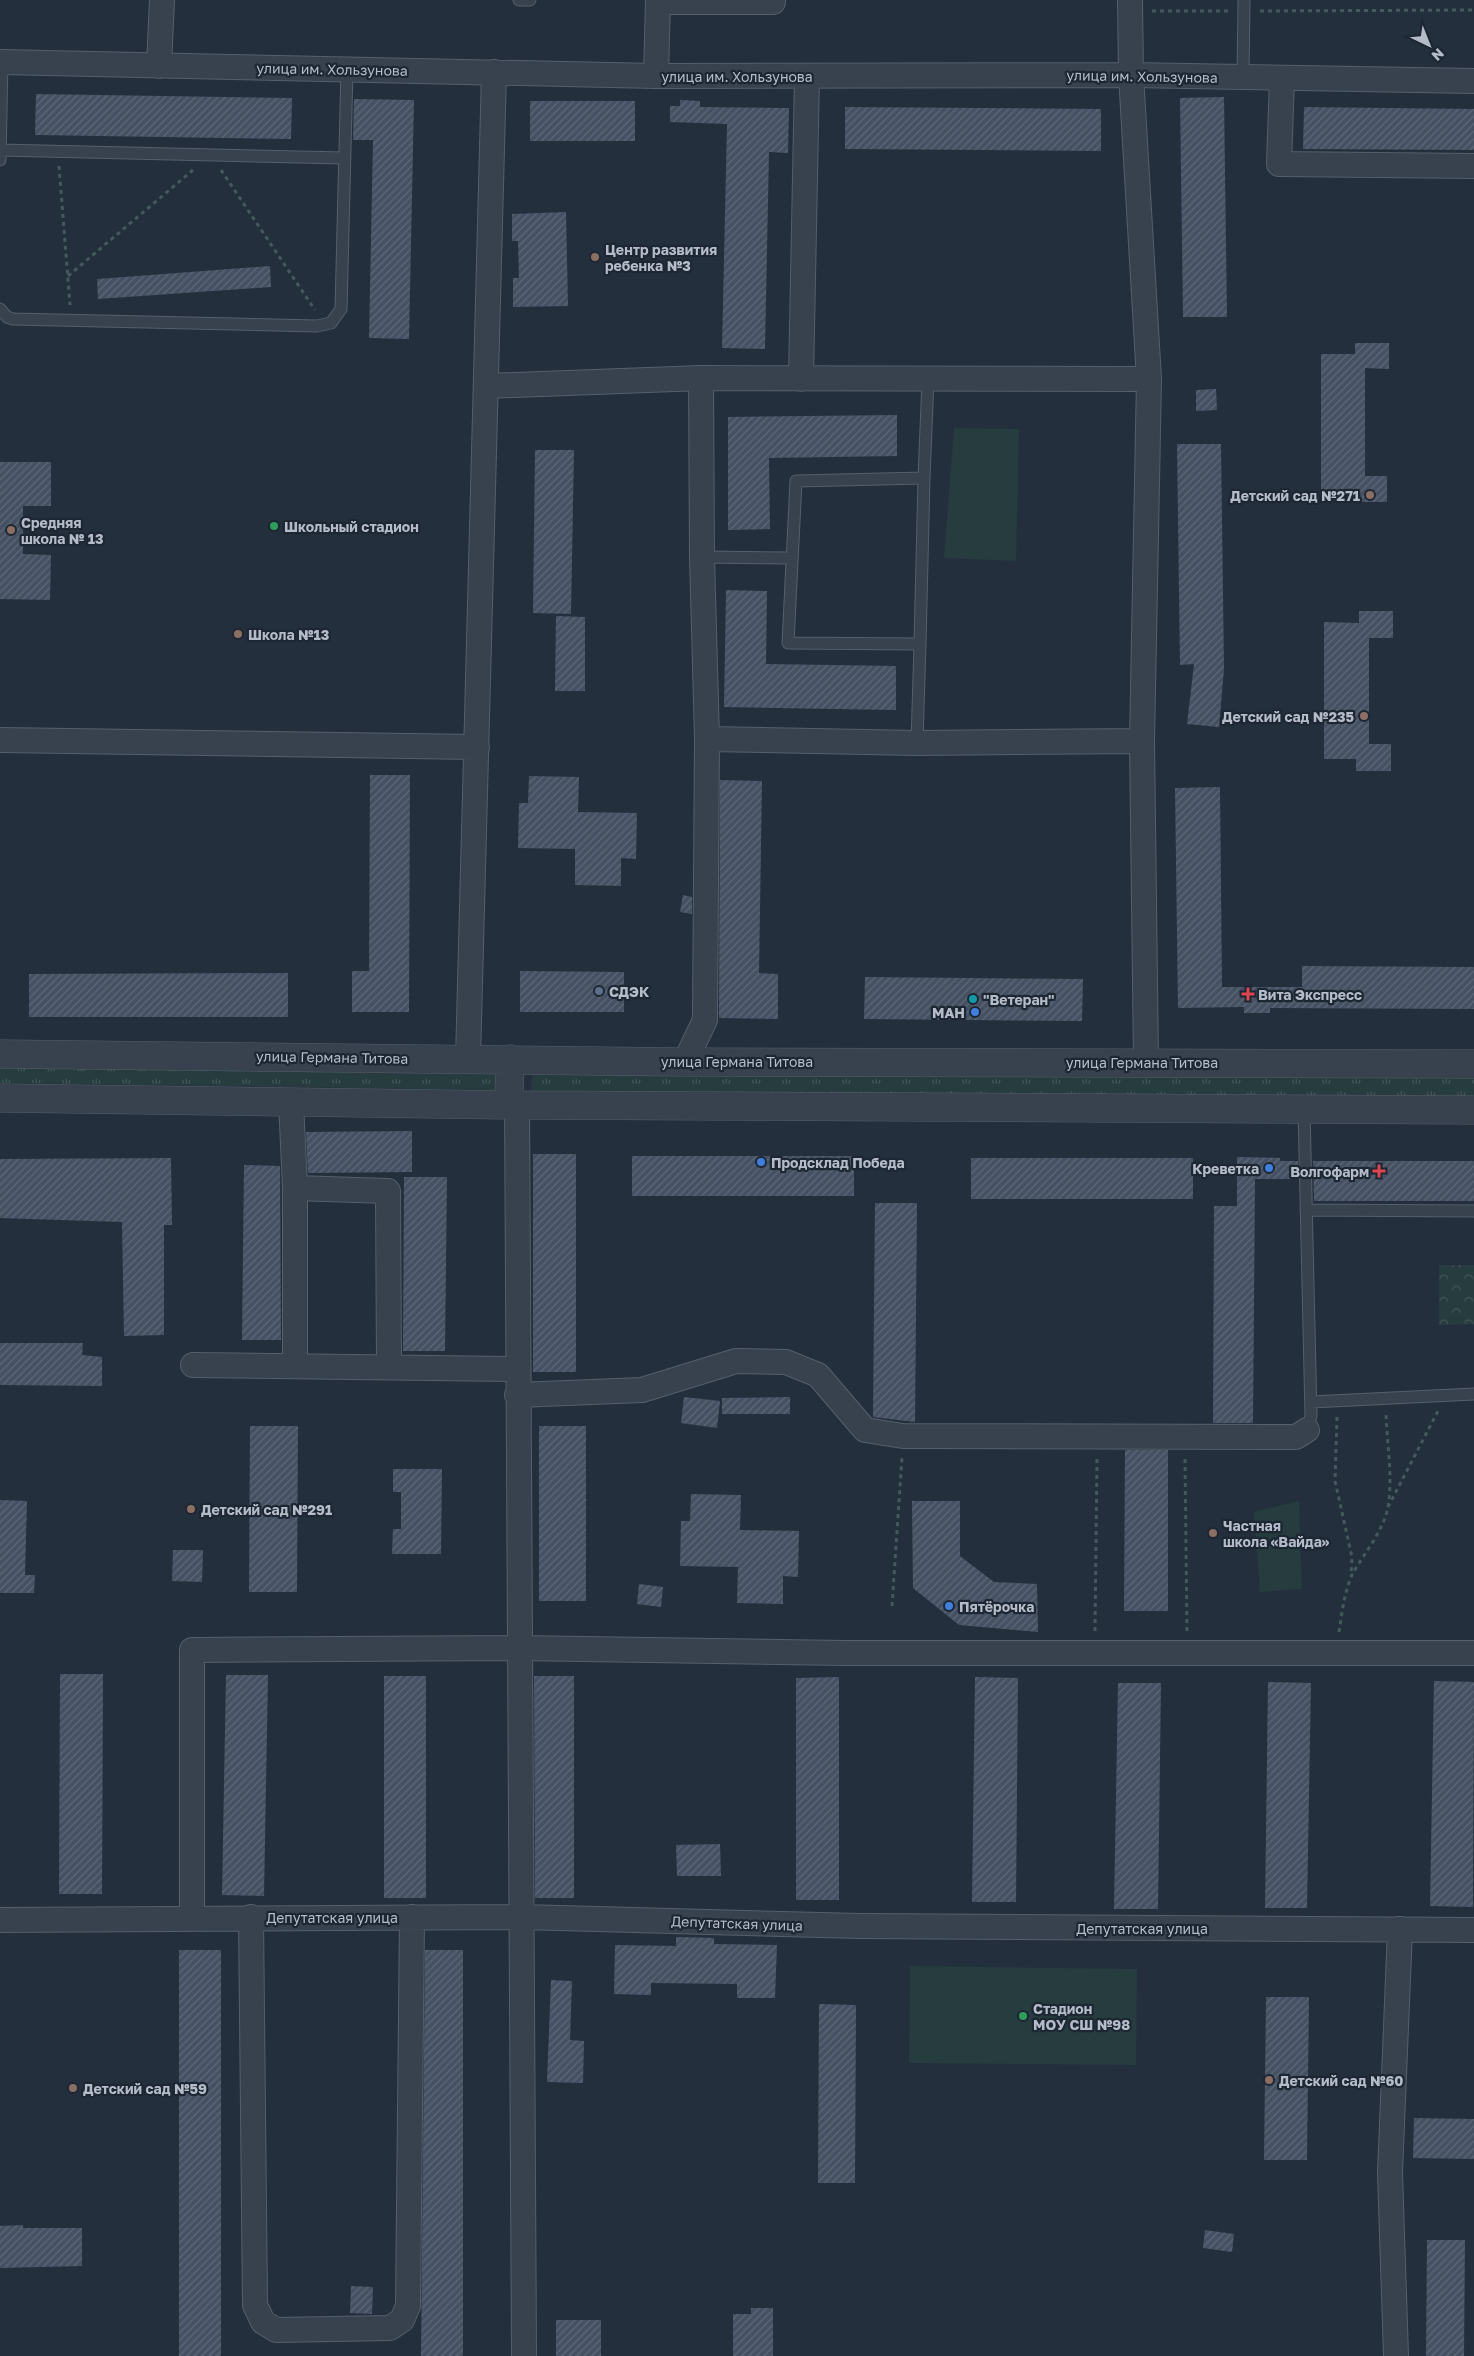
<svg xmlns="http://www.w3.org/2000/svg" width="1474" height="2356" viewBox="0 0 1474 2356" font-family="'Golos Text',sans-serif">
  <defs>
    <pattern id="grass-tufts" width="24" height="20" patternUnits="userSpaceOnUse" patternTransform="scale(1.25)"><rect width="24" height="20" fill="#263c3f"/><path d="M3 7l-1-3M5 7V3M7 7l1-3M15 17l-1-3M17 17v-4M19 17l1-3" fill="none" stroke="#435659"/></pattern>
    <pattern id="park-crowns" width="20" height="18" patternUnits="userSpaceOnUse" patternTransform="scale(1.25)"><rect width="20" height="18" fill="#263c3f"/><path d="M2 6a3 3 0 1 1 6 0M12 15a3 3 0 1 1 6 0" fill="none" stroke="#435659"/></pattern>
    <pattern id="building-hatch" width="6" height="6" patternUnits="userSpaceOnUse" patternTransform="scale(1.25)"><rect width="6" height="6" fill="#455162"/><path d="M-1 1l2-2M0 6l6-6M5 7l2-2" fill="none" stroke="#5d6877"/></pattern>
  </defs>
  <rect width="100%" height="100%" fill="#242f3e"/>
  <!-- grass -->
  <path fill="url(#grass-tufts)" d="M0 1063 501 1067 500 1090 0 1083Z
    M533 1067 1474 1072V1097L531 1092Z"/>
  <!-- park -->
  <path fill="url(#park-crowns)" d="M1439 1265H1474V1324L1439 1325Z"/>
  <!-- pitch -->
  <path fill="#263c3f" d="M954 428 1019 429 1016 561 944 558Z
    M1299 1501 1302 1589 1260 1592 1254 1512Z
    M910 1966 1137 1969 1136 2065 909 2063Z"/>
  <!-- building -->
  <path fill="url(#building-hatch)" d="M36 94 292 98 291 139 35 135Z
    M1224 97 1227 317H1183L1180 98Z
    M354 99 414 100 409 339 369 338 373 140H353Z
    M680 100 700 101V107L789 108 788 153 769 152 765 349 722 348 727 124 670 122V106H680Z
    M530 101H635V141H530Z
    M845 107 1101 109V151L845 149Z
    M1304 107 1474 109V150L1303 149Z
    M566 212 568 306 513 307V278H519L518 241H512V214Z
    M270 266 271 287 98 299 97 279Z
    M1355 343H1389V369L1365 368V476H1387V502H1353V490H1321V354H1355Z
    M1216 389 1217 410 1196 411V390Z
    M897 415V456L769 458 770 529 728 530V417Z
    M1177 444H1221L1224 669 1219 727 1187 724 1194 664 1180 665Z
    M535 450H574L571 614 533 613Z
    M0 462H51V506H23V554L51 555 50 600 0 599Z
    M726 590 767 591 766 664 896 666V710L724 707Z
    M1359 611H1393V638H1369V744H1391V771H1356V759H1324V622L1359 623Z
    M556 616 585 617V691H555Z
    M370 775H410L409 1012H352V971H369Z
    M529 776 579 777 578 812 637 813 636 859 621 858V886L575 885V849L518 848 519 803H528Z
    M720 780 762 781 759 973 778 974V1019L719 1018Z
    M1220 787 1222 987H1302V966L1474 967V1009L1270 1008V1013H1244V1007L1178 1008 1175 788Z
    M683 895 692 897V914L680 912Z
    M520 971 624 972V1012H520Z
    M288 973V1017H29V974Z
    M865 977 1083 979 1082 1021 864 1019Z
    M412 1131V1172L308 1173 306 1132Z
    M533 1154H576V1372H533Z
    M632 1156H854V1196H632Z
    M1237 1157 1280 1158V1161H1298V1179H1255L1253 1423H1213L1214 1206H1237Z
    M171 1158 172 1225H164V1335L124 1336 122 1222 0 1218V1159Z
    M971 1158H1193V1199H971Z
    M1313 1161H1474V1201H1314Z
    M244 1165 280 1166 281 1340H242Z
    M404 1177H447L445 1351H403Z
    M875 1203H917L915 1422 873 1417Z
    M0 1343H83L82 1355 102 1357V1386L0 1385Z
    M684 1397 720 1401 717 1428 681 1423Z
    M790 1397V1414H722V1398Z
    M250 1426H298L297 1592H249Z
    M539 1426H586V1601H539Z
    M1125 1450H1168V1611H1124Z
    M393 1469H442L441 1554H392L393 1529H401V1492H393Z
    M691 1494 741 1495 740 1530 799 1531 798 1577 783 1576V1604L737 1603 738 1567 680 1566 681 1521H690Z
    M0 1500 27 1501 25 1575H35L34 1593H0Z
    M912 1501H960V1556L994 1582 1037 1584 1038 1632 959 1625 913 1588Z
    M173 1550H203L202 1582 172 1581Z
    M639 1584 663 1587 661 1607 637 1604Z
    M60 1674H103L102 1894H59Z
    M226 1675H268L264 1896 222 1895Z
    M384 1676H426V1898H384Z
    M534 1676H574V1898H535Z
    M839 1677V1900H796V1678Z
    M975 1677 1018 1678 1016 1902H972Z
    M1434 1681 1474 1682 1473 1907 1430 1906Z
    M1268 1682 1311 1683 1307 1908H1265Z
    M1118 1683H1161L1158 1909H1114Z
    M720 1844 721 1876H677L676 1845Z
    M676 1937 714 1938V1944L777 1945 775 1998H737V1984L651 1983V1995L614 1994 615 1945 676 1946Z
    M179 1950H221V2356H179Z
    M425 1950H463V2356H421Z
    M551 1980 572 1981 570 2040 584 2041 583 2083 547 2082Z
    M1266 1997H1309L1307 2160H1264Z
    M819 2004 856 2005 855 2183H818Z
    M1414 2118 1474 2119V2159L1413 2158Z
    M23 2225V2228H82V2266L0 2268V2226Z
    M1205 2230 1234 2234 1232 2252 1203 2248Z
    M1427 2240H1465L1464 2356H1426Z
    M351 2286 373 2287 372 2314 350 2313Z
    M751 2308H773V2356H733V2314H751Z
    M556 2320H601V2356H556Z"/>
  <g fill="none" stroke-linecap="round" stroke-linejoin="round">
    <defs>
      <path id="service" d="M519 0H530
        M1243 77 1244 0
        M0 150 344 158
        M0 160 2 62
        M0 309 7 317 13 319 317 326 331 323 341 309 347 69
        M702 557 792 558
        M920 644 924 478
        M917 743 920 644 788 643 796 481 924 478 928 379
        M1304 1109 1311 1416 1307 1430
        M1306 1210 1474 1211
        M1311 1402 1474 1394"/>
      <path id="minor" d="M1130 0 1131 75 1149 379 1142 741 1146 1062
        M658 2H773V0
        M0 62 656 76 1131 75 1474 81
        M159 66 162 0
        M656 76 658 0
        M1282 78 1279 164 1474 166
        M801 379 807 76
        M486 386 701 378 1149 379
        M707 739 917 743 1142 741
        M0 740 477 747
        M468 1059 494 72
        M685 1062 705 1020 707 739 702 557 701 378
        M291 1102 295 1188
        M517 1105 524 2356
        M193 1365 518 1369
        M295 1366V1188L388 1191 389 1366
        M517 1395 642 1390 736 1361 786 1362 818 1375 865 1430 903 1436 1296 1437 1307 1430
        M192 1917V1650L518 1648 844 1653H1474
        M251 1917 255 2305 263 2322 276 2330 390 2328 402 2320 408 2306 412 1917
        M0 1920 522 1917 860 1926 1474 1930
        M1396 2356 1390 2173 1400 1929"/>
      <path id="tertiary" d="M0 1054 685 1062 1474 1064
        M0 1098 517 1105 1474 1110
        M509 1104 510 1059"/>
    </defs>
    <!-- service casing -->
    <use href="#service" stroke="#565f6c" stroke-width="13"/>
    <!-- minor casing -->
    <use href="#minor" stroke="#565f6c" stroke-width="26"/>
    <!-- tertiary casing -->
    <use href="#tertiary" stroke="#565f6c" stroke-width="29"/>
    <!-- path -->
    <path stroke="#44595c" stroke-width="3" stroke-dasharray="4 4" stroke-linecap="butt" d="M1152 11H1228
      M1260 11 1474 10
      M59 166 70 305
      M221 170 315 310
      M68 276 193 170
      M1337 1417 1335 1481 1352 1557 1351 1576
      M1185 1459 1187 1633
      M1388 1507 1438 1411
      M892 1606 902 1457
      M1095 1631 1097 1457
      M1339 1632C1342 1613 1344 1593 1352 1575 1364 1553 1383 1532 1388 1507 1393 1477 1387 1444 1386 1414"/>
    <!-- service -->
    <use href="#service" stroke="#38414e" stroke-width="11"/>
    <!-- minor -->
    <use href="#minor" stroke="#38414e" stroke-width="24"/>
    <!-- tertiary -->
    <use href="#tertiary" stroke="#38414e" stroke-width="28"/>
  </g>
  <!-- markers -->
  <g fill="#8d6e63" stroke="#1d2633" stroke-width="2">
    <circle cx="595" cy="257" r="5"/>
    <circle cx="1370" cy="495" r="5"/>
    <circle cx="11" cy="530" r="5"/>
    <circle cx="238" cy="634" r="5"/>
    <circle cx="1364" cy="716" r="5"/>
    <circle cx="191" cy="1509" r="5"/>
    <circle cx="1213" cy="1533" r="5"/>
    <circle cx="1269" cy="2080" r="5"/>
    <circle cx="73" cy="2088" r="5"/>
  </g>
  <g fill="#2e9e5b" stroke="#1d2633" stroke-width="2">
    <circle cx="274" cy="526" r="5"/>
    <circle cx="1023" cy="2016" r="5"/>
  </g>
  <circle fill="#5c6f8a" stroke="#1d2633" stroke-width="2" cx="599" cy="991" r="5"/>
  <g fill="#e0444e" stroke="#1d2633" stroke-width="2">
    <path d="M1245.5 986.5h5v5h5v5h-5v5h-5v-5h-5v-5h5z"/>
    <path d="M1376.5 1163.5h5v5h5v5h-5v5h-5v-5h-5v-5h5z"/>
  </g>
  <circle fill="#0f9aa8" stroke="#1d2633" stroke-width="2" cx="973" cy="999" r="5"/>
  <g fill="#3f7fe0" stroke="#1d2633" stroke-width="2">
    <circle cx="975" cy="1012" r="5"/>
    <circle cx="761" cy="1162" r="5"/>
    <circle cx="1269" cy="1168" r="5"/>
    <circle cx="949" cy="1606" r="5"/>
  </g>
  <g text-anchor="middle" dominant-baseline="central" stroke-width="4.5" stroke-linejoin="round" paint-order="stroke">
    <!-- street labels -->
    <g font-size="14" fill="#b4bcc9" stroke="#1d2633">
      <text transform="translate(332 69) rotate(1)">улица им. Хользунова</text>
      <text x="737" y="76">улица им. Хользунова</text>
      <text transform="translate(1142 76) rotate(1)">улица им. Хользунова</text>
      <text transform="translate(332 1057) rotate(1)">улица Германа Титова</text>
      <text x="737" y="1061">улица Германа Титова</text>
      <text x="1142" y="1062">улица Германа Титова</text>
      <text x="332" y="1917">Депутатская улица</text>
      <text transform="translate(737 1923) rotate(2)">Депутатская улица</text>
      <text x="1142" y="1928">Депутатская улица</text>
    </g>
    <!-- poi labels -->
    <g font-size="14" font-weight="bold" fill="#b4bcc9" stroke="#1d2633" text-anchor="start">
      <text x="605" y="249">Центр развития<tspan x="605" dy="16">ребенка №3</tspan></text>
      <text x="1360" y="495" text-anchor="end">Детский сад №271</text>
      <text x="21" y="522">Средняя<tspan x="21" dy="16">школа № 13</tspan></text>
      <text x="284" y="526">Школьный стадион</text>
      <text x="248" y="634">Школа №13</text>
      <text x="1354" y="716" text-anchor="end">Детский сад №235</text>
      <text x="609" y="991">СДЭК</text>
      <text x="1258" y="994">Вита Экспресс</text>
      <text x="983" y="999">"Ветеран"</text>
      <text x="965" y="1012" text-anchor="end">МАН</text>
      <text x="771" y="1162">Продсклад Победа</text>
      <text x="1259" y="1168" text-anchor="end">Креветка</text>
      <text x="1369" y="1171" text-anchor="end">Волгофарм</text>
      <text x="201" y="1509">Детский сад №291</text>
      <text x="1223" y="1525">Частная<tspan x="1223" dy="16">школа «Вайда»</tspan></text>
      <text x="959" y="1606">Пятёрочка</text>
      <text x="1033" y="2008">Стадион<tspan x="1033" dy="16">МОУ СШ №98</tspan></text>
      <text x="1279" y="2080">Детский сад №60</text>
      <text x="83" y="2088">Детский сад №59</text>
    </g>
  </g>
  <!-- north arrow -->
  <g transform="translate(1429 45) rotate(137)" stroke="#1d2633" stroke-width="4" paint-order="stroke">
  <path d="M0-4L9 19L0 12L-9 19Z" fill="#b4bcc9"/>
  <text y="-8" font-size="14" font-weight="bold" text-anchor="middle" fill="#b4bcc9">N</text>
  </g>
</svg>
